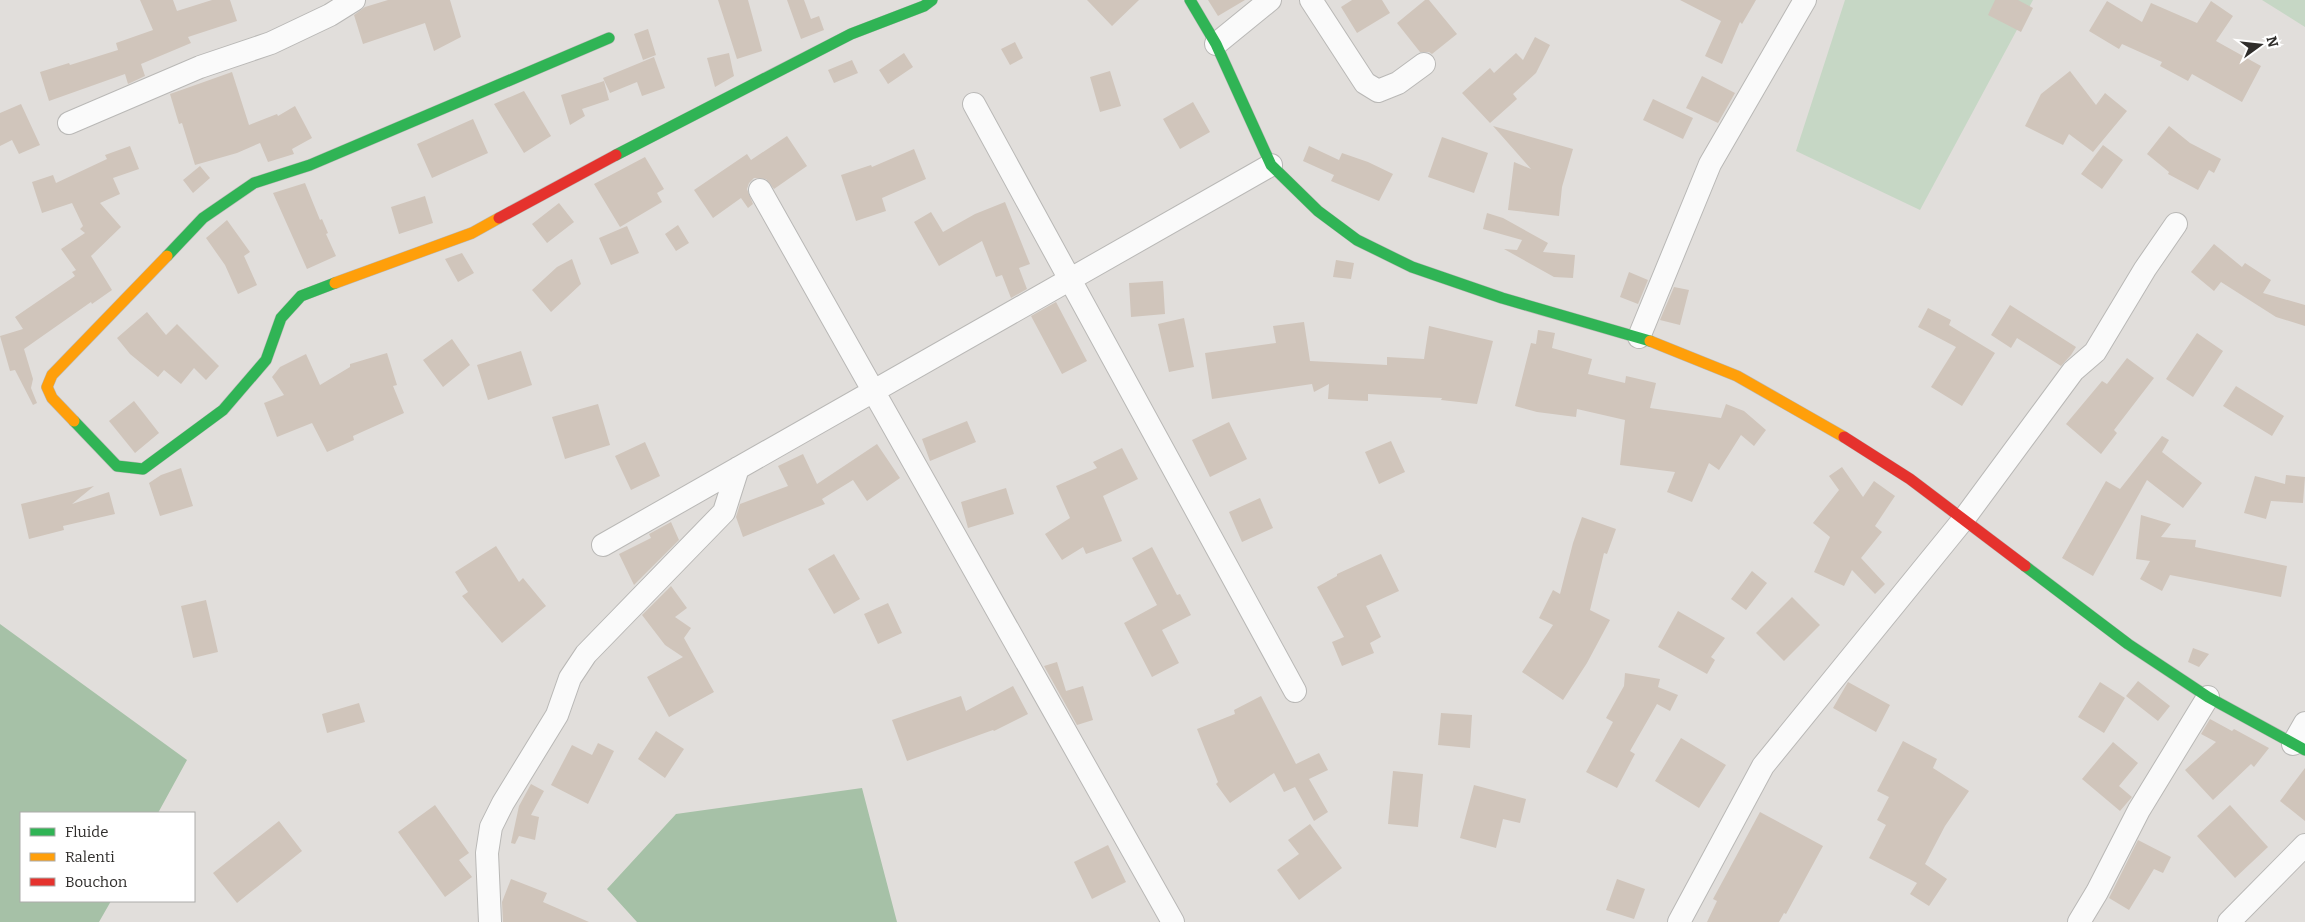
<svg xmlns="http://www.w3.org/2000/svg" width="2305" height="922" viewBox="0 0 2305 922" font-family="Bitter,serif">
  <rect width="100%" height="100%" fill="#e1dedb"/>
  <!-- green -->
  <path fill="#c6d7c5" d="M1845 0H2033L1920 210 1796 151Z
    M2262 0H2305V27Z"/>
  <!-- forest -->
  <path fill="#a6c1a7" d="M0 624 187 760 158 813H21V901H111L99 922H0Z
    M862 788 897 922H637L607 889 676 814Z"/>
  <!-- building -->
  <path fill="#d0c5bb" d="M140 0H173L177 11 212 0H230L237 21 188 37 191 43 141 64 145 76 128 84 125 74 49 101 40 72 69 63 70 65 118 50 116 43 153 30Z
    M388 0H450L461 37 434 51 425 23 363 44 354 15 365 7Z
    M718 0H748L762 51 737 59Z
    M787 0H804L811 19 819 16 824 30 801 39Z
    M1087 0H1139L1112 26Z
    M1208 0H1245L1218 16Z
    M1352 0H1382L1390 13 1357 33 1341 7Z
    M1425 0H1429L1457 34 1432 54 1429 52H1420L1397 23Z
    M1680 0H1756L1742 24 1740 22 1722 64 1705 56 1721 21Z
    M1995 0H2018L2033 8 2021 32 1988 15Z
    M2107 1 2142 22 2151 3 2197 23 2211 1 2233 16 2216 41 2261 66 2242 102 2192 74 2188 81 2160 66 2162 62 2122 44 2119 49 2089 31Z
    M648 29 656 55 643 60 634 34Z
    M1535 37 1550 45 1536 73 1513 94 1517 99 1490 123 1462 93 1490 68 1494 73 1516 53 1523 60Z
    M1015 42 1023 58 1010 65 1001 49Z
    M729 53 734 76 715 87 707 58Z
    M904 53 913 67 888 84 879 70Z
    M654 57 665 88 642 96 637 82 610 93 603 78Z
    M852 60 858 73 834 83 828 70Z
    M1110 71 1121 106 1100 112 1090 77Z
    M2070 71 2096 105 2105 93 2127 111 2093 152 2069 134 2063 145 2025 126 2041 94Z
    M232 72 249 125 277 114 278 116 295 106 312 138 292 149 294 154 268 162 260 143 237 153 195 165 182 123 179 124 170 94Z
    M1702 76 1735 93 1718 123 1686 108Z
    M604 81 609 100 582 109 585 116 570 125 561 95Z
    M524 91 551 136 524 153 494 104Z
    M1653 99 1693 118 1683 139 1643 120Z
    M1193 102 1210 132 1180 149 1163 119Z
    M21 104 40 145 19 154 12 140 0 146V113Z
    M473 119 488 153 432 178 417 144Z
    M1493 126 1573 149 1562 187 1559 216 1508 210 1514 162 1531 169Z
    M2169 126 2190 143 2221 159 2214 173 2209 170 2198 190 2168 174 2169 172 2147 154Z
    M787 136 807 166 774 189 766 179 754 178 749 183 747 189 753 204 748 208 741 198 713 218 694 190 747 154 751 160Z
    M1442 137 1488 153 1474 193 1428 177Z
    M2103 145 2123 160 2102 189 2081 174Z
    M130 146 139 169 113 178 120 194 100 203 121 227 91 256 112 290 92 304 91 302 24 349 33 379 31 388 37 403 33 405 15 370 10 371 0 336 23 329 15 317 75 276 72 272 76 270 61 249 85 233 80 229 83 226 72 203 42 213 32 182 53 175 56 183 107 159 105 155Z
    M1309 146 1339 160 1342 153 1368 162 1393 174 1379 201 1331 181 1334 175 1303 161Z
    M914 149 926 179 882 198 886 211 856 221 841 175 871 165 872 167Z
    M645 157 664 189 657 193 662 202 620 227 594 184Z
    M200 166 210 178 193 193 183 180Z
    M305 183 320 220 322 219 328 233 326 234 336 256 307 269 273 193Z
    M425 196 433 223 399 234 391 207Z
    M1005 202 1030 264 1019 268 1027 289 1011 298 1002 275 996 277 982 241 939 266 914 222 931 212 943 232 975 214Z
    M559 203 574 222 547 243 532 224Z
    M1487 213 1503 218 1548 243 1543 252 1575 255 1573 278 1554 277 1504 249 1517 250 1522 240 1483 229Z
    M227 220 250 252 244 256 257 285 238 294 225 265 206 238Z
    M678 225 689 243 676 251 665 234Z
    M627 226 639 253 611 265 599 238Z
    M2214 244 2242 267 2245 263 2271 280 2263 293 2305 305V326L2276 317 2221 282 2214 291 2191 272Z
    M462 253 474 273 458 282 445 259Z
    M572 259 581 284 551 312 532 290 557 267Z
    M1336 260 1354 263 1351 279 1333 277Z
    M1629 272 1648 280 1638 304 1620 297Z
    M1163 281 1165 314 1131 317 1129 283Z
    M1674 287 1689 290 1680 325 1660 320Z
    M1056 302 1087 361 1062 374 1031 316Z
    M2010 305 2076 347 2071 355 2061 366 2017 338 2011 348 1991 335Z
    M1928 308 1951 320 1949 325 1995 353 1962 406 1931 387 1956 347 1918 327Z
    M147 312 166 335 177 324 219 366 206 380 194 368 181 384 164 370 158 377 130 354 117 338Z
    M1184 318 1194 367 1169 372 1158 324Z
    M1304 322 1310 361 1387 365V357L1424 359 1429 326 1493 341 1477 404 1441 400 1442 398 1368 394V401L1328 399 1329 384 1314 392 1312 384 1212 399 1205 353 1276 343 1273 326Z
    M1538 330 1555 333 1552 348 1592 359 1588 374 1625 383 1626 376 1656 383 1650 408 1721 418 1726 404 1744 411 1766 430 1754 446 1741 435 1719 470 1709 463 1692 502 1667 492 1675 472 1620 465 1625 420 1577 409 1576 417 1537 412 1515 406 1531 343 1536 344Z
    M2197 333 2223 351 2193 397 2166 379Z
    M452 339 470 365 443 387 423 360Z
    M521 351 532 385 488 400 477 365Z
    M387 353 397 385 393 386 404 413 353 436 354 440 327 452 312 423 277 437 264 403 284 395 272 377 280 367 306 354 320 385 350 367V364Z
    M2127 358 2154 378 2114 430 2117 433 2101 454 2066 424 2102 381 2107 384Z
    M2236 386 2284 416 2272 436 2223 406Z
    M134 401 159 433 135 453 109 421Z
    M598 404 610 445 565 459 552 417Z
    M967 421 976 442 930 461 922 439Z
    M1229 422 1247 459 1210 477 1192 440Z
    M2162 436 2169 440 2162 452 2202 483 2183 508 2147 480 2093 576 2062 558 2106 481 2120 489Z
    M1391 441 1405 472 1379 484 1365 452Z
    M645 442 660 476 631 490 615 456Z
    M877 444 900 478 867 501 853 480 822 499 825 504 743 537 736 517 740 504 788 486 778 466 803 454 817 484Z
    M1122 448 1138 479 1103 496 1122 541 1086 554 1083 547 1062 560 1045 534 1070 518 1056 486 1097 468 1093 462Z
    M1842 467 1863 497 1874 481 1895 496 1875 526 1882 532 1861 558 1885 584 1875 594 1852 570 1844 586 1814 572 1830 537 1813 523 1839 490 1829 476Z
    M181 468 193 506 160 516 149 483 161 475Z
    M2286 475 2305 477 2303 503 2271 501 2266 519 2244 513 2255 476 2285 484Z
    M94 486 72 504 109 492 115 514 63 526 64 530 29 539 21 504Z
    M1006 488 1014 514 968 528 961 502Z
    M1260 498 1273 528 1242 542 1229 512Z
    M2141 515 2171 524 2161 537 2196 540 2195 547 2287 566 2281 597 2170 575 2162 591 2140 579 2150 561 2136 559Z
    M1582 517 1616 529 1607 554 1604 553 1590 610 1610 620 1587 663 1563 700 1522 672 1553 625 1539 618 1553 590 1560 594 1573 543Z
    M671 522 679 540 634 585 619 554 651 538 649 534Z
    M496 546 519 582 523 578 546 606 502 643 462 596 468 592 455 572Z
    M1152 547 1177 595 1180 594 1191 615 1162 630 1179 663 1152 677 1124 623 1157 605 1132 558Z
    M834 554 860 599 834 614 808 569Z
    M1381 554 1399 591 1366 606 1381 637 1370 643 1374 653 1342 666 1332 642 1344 637 1317 587 1337 576V574Z
    M1752 571 1767 583 1746 610 1731 599Z
    M671 586 687 608 675 617 691 628 684 638 714 692 669 717 647 677 683 657 665 645 642 615Z
    M1792 597 1820 625 1784 661 1756 633Z
    M206 600 218 652 193 658 181 606Z
    M888 603 902 633 878 644 864 614Z
    M1678 611 1725 638 1711 657 1715 660 1707 674 1658 647Z
    M2193 648 2209 654 2199 667 2188 662Z
    M1057 662 1066 691 1083 686 1093 720 1077 725 1044 666Z
    M1625 673 1660 679 1658 687 1678 695 1670 711 1657 704 1630 751 1635 754 1617 788 1586 772 1613 722 1606 718 1624 686Z
    M2138 681 2170 706 2158 721 2126 696Z
    M1848 682 1890 705 1876 732 1833 708Z
    M2100 682 2125 698 2104 733 2078 717Z
    M1013 686 1028 714 994 731 993 730 907 761 892 720 961 696 966 711Z
    M1261 696 1296 764 1319 753 1328 770 1309 779 1328 812 1314 821 1295 787 1284 792 1274 773 1230 803 1216 784 1218 782 1197 729 1235 714 1234 710Z
    M359 703 365 722 327 733 322 714Z
    M1441 713 1472 715 1470 748 1438 745Z
    M2210 719 2232 731 2234 729 2269 748 2254 767 2251 764 2213 800 2185 770 2216 742 2201 734Z
    M656 731 684 749 665 778 638 759Z
    M1681 738 1726 765 1699 808 1655 781Z
    M1903 741 1937 759 1933 768 1969 791 1945 826 1925 864 1947 879 1929 906 1910 894 1917 883 1869 858 1886 825 1877 820 1889 797 1877 791Z
    M2113 742 2138 763 2119 786 2132 797 2120 811 2082 779Z
    M598 743 614 751 588 804 551 785 572 745 592 755Z
    M2305 768V821L2280 801Z
    M1393 771 1423 774 1418 827 1388 824Z
    M531 784 544 791 531 815 539 817 535 840 519 836 515 844 511 843 519 806Z
    M1474 785 1526 799 1520 823 1503 819 1496 848 1460 838Z
    M435 805 469 853 459 860 472 877 445 897 398 832Z
    M2230 805 2268 847 2235 878 2197 836Z
    M1760 812 1823 846 1786 914 1784 913 1779 922H1707L1717 901 1713 899Z
    M279 821 302 851 237 903 213 873Z
    M1310 824 1342 868 1299 900 1277 870 1299 854 1288 840Z
    M2138 840 2171 857 2163 873 2154 869 2129 910 2109 898Z
    M1108 845 1126 882 1092 899 1074 862Z
    M511 879 547 893 543 902 589 922H503L502 902Z
    M1617 879 1645 889 1634 919 1606 910Z"/>
  <g fill="none" stroke-linecap="round" stroke-linejoin="round">
    <defs>
      <path id="street" d="M1311 0 1365 83 1378 91 1398 83 1424 64
        M1216 44 1270 0
        M974 104 1295 691
        M69 123 200 67 271 43 330 15 354 0
        M760 190 1173 922
        M1639 337 1710 164 1805 0
        M603 545 1271 165
        M2293 744 2305 723
        M490 922 487 853 491 827 503 803 557 715 570 678 586 654 724 512 738 468
        M1679 922 1763 766 1963 520 2073 371 2095 352 2145 269 2176 224
        M2079 922 2097 892 2139 810 2208 697
        M2229 922 2305 845"/>
      <path id="fast" d="M1190 0 1216 44 1271 165 1318 211 1357 240 1412 267 1502 298 1650 341
        M616 155 851 34 924 6 932 0
        M167 256 203 218 254 183 310 165 609 38
        M74 421 117 466 143 469 223 410 266 360 281 318 301 296 335 283
        M2025 566 2128 644 2208 697 2305 750"/>
      <path id="slow" d="M335 283 472 233 499 218
        M1650 341 1737 376 1844 437
        M74 421 52 398 47 387 52 375 167 256"/>
      <path id="jam" d="M499 218 616 155
        M1844 437 1910 479 2025 566"/>
    </defs>
    <!-- street casing -->
    <use href="#street" stroke="#b9b8b6" stroke-width="24"/>
    <!-- fast casing -->
    <use href="#fast" stroke="#b9b8b6" stroke-width="12"/>
    <!-- slow casing -->
    <use href="#slow" stroke="#b9b8b6" stroke-width="12"/>
    <!-- jam casing -->
    <use href="#jam" stroke="#b9b8b6" stroke-width="12"/>
    <!-- street -->
    <use href="#street" stroke="#fafafa" stroke-width="22"/>
    <!-- fast -->
    <use href="#fast" stroke="#30b455" stroke-width="11"/>
    <!-- slow -->
    <use href="#slow" stroke="#ff9f0a" stroke-width="11"/>
    <!-- jam -->
    <use href="#jam" stroke="#e5322d" stroke-width="11"/>
  </g>
  <!-- legend -->
  <rect x="20" y="812" width="175" height="90" fill="#ffffff" stroke="#acabaa"/>
  <rect x="30" y="828" width="25" height="8" fill="#30b455" stroke="#acabaa"/>
  <text x="65" y="837" font-size="15" fill="#2f2d2b">Fluide</text>
  <rect x="30" y="853" width="25" height="8" fill="#ff9f0a" stroke="#acabaa"/>
  <text x="65" y="862" font-size="15" fill="#2f2d2b">Ralenti</text>
  <rect x="30" y="878" width="25" height="8" fill="#e5322d" stroke="#acabaa"/>
  <text x="65" y="887" font-size="15" fill="#2f2d2b">Bouchon</text>
  <!-- north arrow -->
  <g transform="translate(2260 45) rotate(75)" stroke="#ffffff" stroke-width="4" paint-order="stroke">
  <path d="M0-4L9 19L0 12L-9 19Z" fill="#2f2d2b"/>
  <text y="-8" font-size="14" font-weight="bold" text-anchor="middle" fill="#2f2d2b">N</text>
  </g>
</svg>
